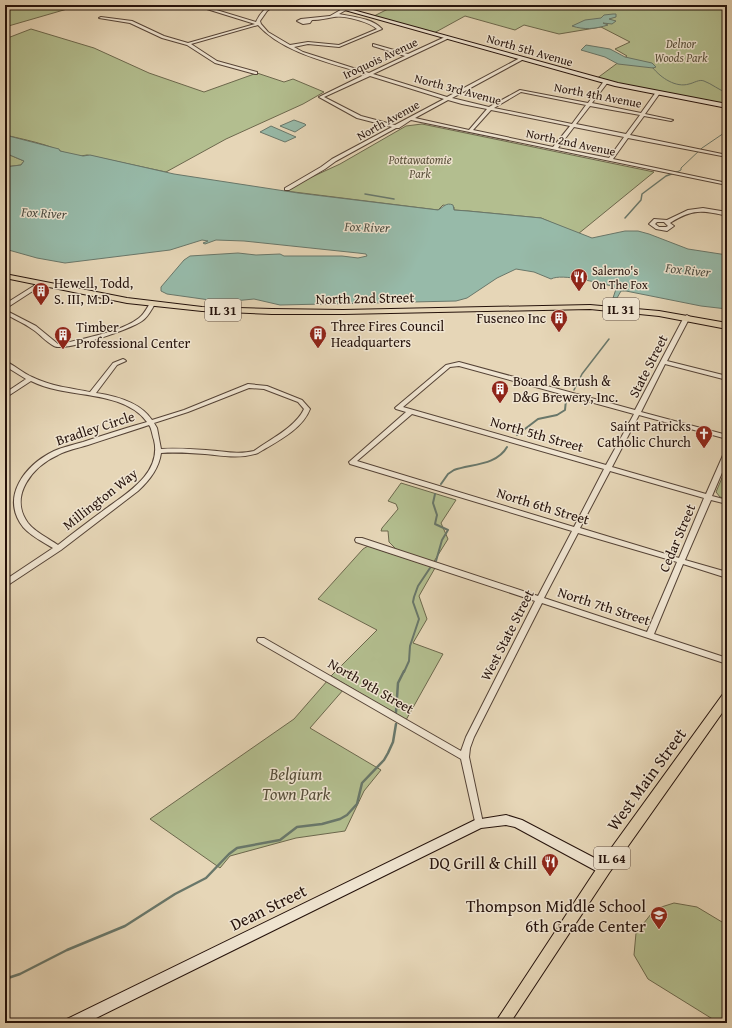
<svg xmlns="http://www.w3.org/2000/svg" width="732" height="1028" viewBox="0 0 732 1028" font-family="'Gentium Book Plus',serif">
  <rect width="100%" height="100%" fill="#e6d6b7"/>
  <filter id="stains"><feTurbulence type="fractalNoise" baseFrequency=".005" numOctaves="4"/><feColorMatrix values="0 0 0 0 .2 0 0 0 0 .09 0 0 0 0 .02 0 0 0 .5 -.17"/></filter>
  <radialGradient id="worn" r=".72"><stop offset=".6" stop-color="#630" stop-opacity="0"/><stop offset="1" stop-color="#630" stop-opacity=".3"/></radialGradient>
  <!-- green -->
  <path fill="#b3be8f" stroke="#6c684d" d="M5 5H81L5 27Z
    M396 5H727V105L596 79 627 56 615 49 630 42 601 27 559 34 524 25 515 30 465 16 434 33 374 16Z
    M31 29 94 48 149 73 204 92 257 73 284 82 293 79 324 92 303 104 226 139 166 172 87 155C73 159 58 149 45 145 32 141 18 138 5 135V39Z
    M422 124 654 172 578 234 541 218 468 211 454 210V207L443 205 438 210 286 191 290 187 340 164 406 126Z
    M5 153 24 161 21 165 5 167Z
    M727 466V499L720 497 716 492Z
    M401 483 456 500 441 523 448 539 433 563 396 549 389 542 388 531H381L382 528 398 509 396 504 388 501Z
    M368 546 435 568 419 596 427 619 413 643 443 654 406 720 331 676 377 630 318 599 363 549Z
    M328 680 344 689 310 728 381 770 364 791 345 831 296 838 230 856 220 868 150 819 294 719Z
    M674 903 697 907 727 925V1023H719L648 979 634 955 636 933 655 909Z"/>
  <!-- water -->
  <path fill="#97baa9" stroke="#69776a" d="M613 14H616V17L609 19 616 21 612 24 603 23 608 25C595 29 584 30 572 26L585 20 601 18 604 15Z
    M586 45 610 49 625 57 652 63 656 67 653 68 618 64 605 57 581 50Z
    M294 120 305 124 306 125 295 132 280 126Z
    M271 126 296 137 285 142 260 132Z
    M5 135 59 149 60 151 83 156 90 155 174 174 298 193 438 210C444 207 446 202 453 205L454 210 468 211 541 218 592 238 625 231H638L649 234 688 249 727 255V309L701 306 626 291H621L617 298H613L616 289 612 286C598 283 562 273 551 279L534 272 516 269 497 278 467 298 456 301 280 305 254 299 224 302 167 294 161 291V287L184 260 190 256 238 253 256 255 280 254 284 256H342L358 258 367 256 366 254 358 253 244 241 216 240 205 244 203 243 208 241 202 240 170 250 65 263 37 258 5 249V167L21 165 24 161 5 153Z"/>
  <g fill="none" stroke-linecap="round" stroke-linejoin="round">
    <!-- stream-far3 -->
    <path stroke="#69776a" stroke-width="1" d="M653 68C661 78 676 88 689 84 694 83 699 79 704 81 712 84 719 90 727 93
      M675 173 681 170V168L702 148 727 131"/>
    <!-- stream-far2 -->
    <path stroke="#69776a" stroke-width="1.5" d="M365 194 394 199
      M625 218 641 200 642 194 666 176 677 172
      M574 390 582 374 609 339"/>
    <!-- stream-far1 -->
    <path stroke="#69776a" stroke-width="2" d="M517 435 538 419 557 415 565 410 566 400
      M441 484 448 474 454 470C472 464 497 465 507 447
      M435 494 433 503 437 515 435 524 448 530 442 540 436 561
      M404 672 409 661 410 646 419 619 413 602 414 597 418 586 430 568"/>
    <!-- stream -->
    <path stroke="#69776a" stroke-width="2.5" d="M396 712 398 683 404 671
      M5 979 20 974 67 950 125 926 175 894 206 878 229 854 237 848 280 840 297 827 322 824 340 819 347 815 357 804 362 783 384 760 388 753 393 742 396 724"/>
    <defs>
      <path id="street" d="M194 5H200L256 22C259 15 266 5 275 5L267 11 260 21 261 24 268 32 290 45 308 42 339 45 377 29C370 22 344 15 334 17 327 18 320 20 312 20L310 23 303 24 297 21 301 19 330 16 344 8H346V10L339 14C353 17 372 18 382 29L339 47 308 44 294 47 303 52 369 73 405 56 373 46V44L408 54 445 37H447V39L373 74 447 97 520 58H522V60L452 98 489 107 520 90 588 103 604 81H606L608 82 592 103 641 113 656 92H660V93L645 114 673 120 671 121 644 116 630 135 727 155V157L628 138 613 159 727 183V185L411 120 399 128H396L336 161 325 169 289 190H285V188L321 167 332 159 392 127 357 118 319 97 366 74C331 63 283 53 258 25L191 44 217 61 257 72V74H255L215 63 187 45 162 38 130 23 99 18 101 17 132 21 164 36 188 43 255 24ZM370 76 444 99 395 125 361 116 324 97ZM521 92 586 105 572 124 494 108ZM448 100 462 104 487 109 469 130 415 118ZM590 106 640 115 626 134 576 124ZM491 110 570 126 553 147 473 130ZM574 127 624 137 609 158 558 148Z
        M703 208 727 212V216C702 210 692 209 670 223L674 226 667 231 656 229 649 224 654 219 667 220 688 210ZM657 222H664L668 226 666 227H659L655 224Z
        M40 282 42 283V285L5 309V304Z
        M152 302 155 304C151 310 148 317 142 321 131 329 65 352 54 346 46 342 40 334 32 329 24 323 14 319 5 314V310L36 326 58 344H62C84 338 121 332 139 318 144 314 147 308 150 303Z
        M687 315 690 317 667 361 727 376V380L665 364 641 412 727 435V439L639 415 612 467 706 494 724 453 727 451V461L712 496 727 500V504L711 500 685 560 727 572V578L683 564 654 634 727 658V664L542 603 474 737 470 748 469 757 483 823 482 826 479 827 476 826 461 759 258 642 257 640 258 638H264L461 751 466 737 535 601 356 542 355 540 356 538H362L538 596 572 531 350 464 349 462 406 412 396 409 395 408 396 407 446 365 459 362 635 410 684 317ZM459 366 634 414 606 465 403 407 450 367ZM412 414 604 469 574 527 357 461ZM610 471 704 498 679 558 580 528ZM578 533 677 562 647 632 544 598Z
        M123 359 125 360 126 361 117 365 96 393C116 396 140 402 152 420L184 410 248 384 267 386 302 400 310 409C302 430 276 442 258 453 240 459 224 456 205 454 191 453 176 452 161 453 159 468 150 480 138 491L61 550 5 587V580L53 548C43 542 31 536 23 527 0 497 25 465 54 451 63 447 73 445 83 442 104 435 125 428 147 422 129 396 85 396 58 390 48 388 39 385 31 381L5 398V393L26 379 5 366V361C14 365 23 373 32 377 50 386 70 388 90 392L113 363ZM249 388 264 389 298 402 304 409C296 427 269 440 254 451 238 455 222 451 206 450 191 449 176 448 161 449L157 428 154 423 188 412ZM149 425C152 429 152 435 154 440 162 473 127 493 104 510 89 521 73 533 58 545 48 538 35 532 28 523 8 496 33 466 58 455 67 450 78 448 88 445 108 438 129 432 149 425Z"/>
      <path id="secondary" d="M327 5H335L618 83 727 104V108L615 86Z
        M506 815 522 820 608 865 610 869 608 873 604 874 600 873 515 827 506 825 481 828 86 1023H65L67 1019 475 820Z"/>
      <path id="primary" d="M5 274 127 298 202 307 272 309 343 310 590 305 659 311 727 323V329L659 316 590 309 343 314H272L202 311 127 303 5 278Z
        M727 692V706L609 873 510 1023H495L599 865 723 694Z"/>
    </defs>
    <!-- street casing -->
    <use href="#street" stroke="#554336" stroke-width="2"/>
    <!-- secondary casing -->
    <use href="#secondary" stroke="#25120b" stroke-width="2"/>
    <!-- primary casing -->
    <use href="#primary" stroke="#25120b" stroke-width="2"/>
    <!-- street -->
    <use href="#street" fill="#efe4d0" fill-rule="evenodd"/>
    <!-- secondary -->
    <use href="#secondary" fill="#efe4d0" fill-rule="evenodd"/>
    <!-- primary -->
    <use href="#primary" fill="#e6d6b7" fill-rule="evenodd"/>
  </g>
  <!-- icons -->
  <defs>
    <symbol id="restaurant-pin" viewBox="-11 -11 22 30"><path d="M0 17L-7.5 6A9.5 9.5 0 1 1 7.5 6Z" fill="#8f2418" stroke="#efe4d0"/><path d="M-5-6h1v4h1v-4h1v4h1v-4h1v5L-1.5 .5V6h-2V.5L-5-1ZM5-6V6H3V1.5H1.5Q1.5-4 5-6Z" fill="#fff"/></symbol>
    <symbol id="building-pin" viewBox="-11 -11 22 30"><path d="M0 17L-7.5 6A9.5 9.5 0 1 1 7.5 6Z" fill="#8f2418" stroke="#efe4d0"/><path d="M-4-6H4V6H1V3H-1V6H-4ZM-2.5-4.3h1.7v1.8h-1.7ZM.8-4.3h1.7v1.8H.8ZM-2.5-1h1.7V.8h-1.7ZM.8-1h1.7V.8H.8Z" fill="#fff"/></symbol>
    <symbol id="church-pin" viewBox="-11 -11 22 30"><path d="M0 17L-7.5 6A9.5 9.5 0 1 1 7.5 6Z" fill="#8f2418" stroke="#efe4d0"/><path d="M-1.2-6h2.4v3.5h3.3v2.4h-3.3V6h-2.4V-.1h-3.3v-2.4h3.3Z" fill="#fff"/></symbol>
    <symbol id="school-pin" viewBox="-11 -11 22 30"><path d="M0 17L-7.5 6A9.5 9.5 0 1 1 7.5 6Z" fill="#8f2418" stroke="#efe4d0"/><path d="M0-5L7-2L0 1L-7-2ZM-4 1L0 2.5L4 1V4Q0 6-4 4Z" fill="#fff"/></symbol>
  </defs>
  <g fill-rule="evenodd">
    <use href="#restaurant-pin" x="569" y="267" width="20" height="27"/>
    <use href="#building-pin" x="31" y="281" width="20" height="27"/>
    <use href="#building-pin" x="549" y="308" width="20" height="27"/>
    <use href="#building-pin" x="308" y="324" width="20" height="27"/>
    <use href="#building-pin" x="53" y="325" width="20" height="27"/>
    <use href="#building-pin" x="490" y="379" width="20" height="27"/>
    <use href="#church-pin" x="694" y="424" width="20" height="27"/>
    <use href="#restaurant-pin" x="540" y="852" width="20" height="27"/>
    <use href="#school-pin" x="649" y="905" width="20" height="27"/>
  </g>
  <g text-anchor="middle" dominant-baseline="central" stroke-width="3" stroke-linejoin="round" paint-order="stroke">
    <!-- far-park labels -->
    <g font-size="12" font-style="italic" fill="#574e39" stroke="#efe4d0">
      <text x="681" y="43">Delnor<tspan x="681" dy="14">Woods Park</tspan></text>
      <text x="420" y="159">Pottawatomie<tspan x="420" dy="14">Park</tspan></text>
    </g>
    <!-- far-street labels -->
    <g font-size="12" fill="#25120b" stroke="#efe4d0">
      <text transform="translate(530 50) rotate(16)">North 5th Avenue</text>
      <text transform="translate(380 58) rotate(-25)">Iroquois Avenue</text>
      <text transform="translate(458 89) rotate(15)">North 3rd Avenue</text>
      <text transform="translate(598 95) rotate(11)">North 4th Avenue</text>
      <text transform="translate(388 120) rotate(-29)">North Avenue</text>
      <text transform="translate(571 142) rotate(12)">North 2nd Avenue</text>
    </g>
    <!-- far-poi labels -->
    <g font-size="12" fill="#25120b" stroke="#efe4d0" text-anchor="start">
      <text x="592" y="270">Salerno's<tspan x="592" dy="14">On The Fox</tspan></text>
    </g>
    <!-- far-water labels -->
    <g font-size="13" font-style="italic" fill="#4d4d42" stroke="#efe4d0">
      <text transform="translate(44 213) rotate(3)">Fox River</text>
      <text transform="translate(367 227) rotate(2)">Fox River</text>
      <text transform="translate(688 270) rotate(6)">Fox River</text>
    </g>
    <!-- shield labels -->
    <g fill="#efe4d0" stroke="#625146" stroke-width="1">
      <rect x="603" y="298" width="36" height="22" rx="3"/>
      <rect x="205" y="299" width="36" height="22" rx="3"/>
      <rect x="594" y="847" width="36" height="22" rx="3"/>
    </g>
    <g font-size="13" font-weight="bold" fill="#25120b">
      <text x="621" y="309">IL 31</text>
      <text x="223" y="310">IL 31</text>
      <text x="612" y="858">IL 64</text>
    </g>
    <!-- poi labels -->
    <g font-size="14" fill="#25120b" stroke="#efe4d0" text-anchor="start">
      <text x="54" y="283">Hewell, Todd,<tspan x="54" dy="16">S. III, M.D.</tspan></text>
      <text x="546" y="318" text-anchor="end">Fuseneo Inc</text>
      <text x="331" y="326">Three Fires Council<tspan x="331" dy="16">Headquarters</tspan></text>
      <text x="76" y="327">Timber<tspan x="76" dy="16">Professional Center</tspan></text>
      <text x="513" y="381">Board &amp; Brush &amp;<tspan x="513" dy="16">D&amp;G Brewery, Inc.</tspan></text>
      <text x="691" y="426" text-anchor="end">Saint Patricks<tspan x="691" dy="16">Catholic Church</tspan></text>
    </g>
    <!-- street labels -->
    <g font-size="14" fill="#25120b" stroke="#efe4d0">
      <text transform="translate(365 298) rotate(-1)">North 2nd Street</text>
      <text transform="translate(648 366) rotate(-63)">State Street</text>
      <text transform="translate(95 428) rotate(-18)">Bradley Circle</text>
      <text transform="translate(537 434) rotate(16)">North 5th Street</text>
      <text transform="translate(100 499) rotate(-38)">Millington Way</text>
      <text transform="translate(543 506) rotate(17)">North 6th Street</text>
      <text transform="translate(677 538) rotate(-67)">Cedar Street</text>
      <text transform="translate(604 606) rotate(18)">North 7th Street</text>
      <text transform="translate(507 635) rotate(-63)">West State Street</text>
      <text transform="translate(371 686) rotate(30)">North 9th Street</text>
    </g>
    <!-- near-park labels -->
    <g font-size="17" font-style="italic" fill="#574e39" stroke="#efe4d0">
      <text x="296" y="773">Belgium<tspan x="296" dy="20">Town Park</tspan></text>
    </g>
    <!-- near-street labels -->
    <g font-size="17" fill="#25120b" stroke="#efe4d0">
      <text transform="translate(646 779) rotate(-54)">West Main Street</text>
      <text transform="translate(268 907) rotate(-26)">Dean Street</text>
    </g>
    <!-- near-poi labels -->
    <g font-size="17" fill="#25120b" stroke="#efe4d0" text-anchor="end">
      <text x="537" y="862">DQ Grill &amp; Chill</text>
      <text x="646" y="905">Thompson Middle School<tspan x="646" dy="20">6th Grade Center</tspan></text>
    </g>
  </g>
  <!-- margin -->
  <rect width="732" height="1028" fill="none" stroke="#e6d6b7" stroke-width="20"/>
  <rect x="6" y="6" width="720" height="1016" fill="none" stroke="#25120b" stroke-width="2"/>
  <rect x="10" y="10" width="712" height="1008" fill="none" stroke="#25120b"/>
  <rect width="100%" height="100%" filter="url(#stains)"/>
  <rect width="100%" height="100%" fill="url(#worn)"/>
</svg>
